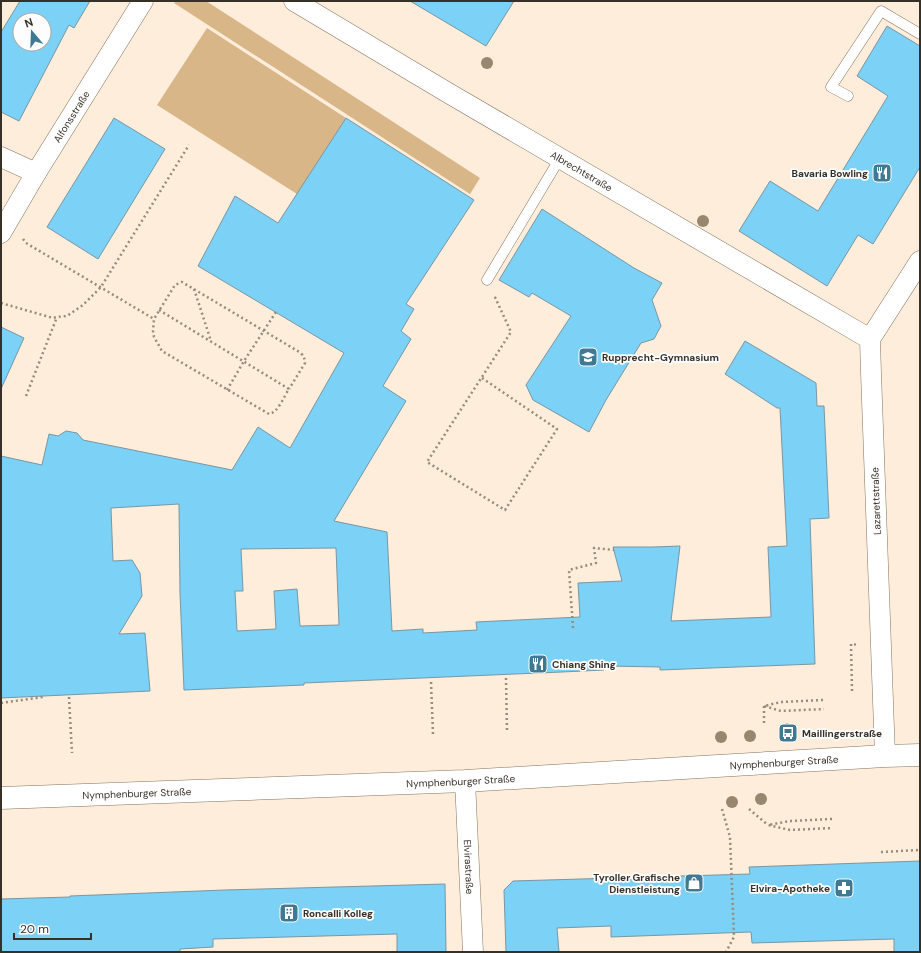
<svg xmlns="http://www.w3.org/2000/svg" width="921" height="953" viewBox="0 0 921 953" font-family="'DM Sans',sans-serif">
  <rect width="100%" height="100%" fill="#fdedda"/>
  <!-- green -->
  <path fill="#d9b688" d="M176 1H206L480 178 470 194 174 3Z
    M207 28 346 118 297 194 157 105Z"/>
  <!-- building -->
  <path fill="#7bd1f6" stroke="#7996a3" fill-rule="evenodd" d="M20 1H90L74 28 69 25 19 121 1 112V32ZM20 20H44V44H20Z
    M410 1H514L486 46Z
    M887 26 920 46V167L873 244 858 235 827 286 739 231 770 181 818 211 888 96 857 76Z
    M114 118 165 149 98 259 47 227Z
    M346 118 474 200 406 304 414 309 401 331 411 339 383 386 406 401 334 521 387 532 392 631 423 629V633L477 630 476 622 580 617 578 583 622 581 613 547H653L680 546 671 621 771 617 768 547 787 546 780 408H777L725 374 745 341 816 383 817 406H824L829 518 810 519 815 664 660 670V667L607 666 604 670 562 672 304 683V685L184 690 180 593 179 504 111 508 113 561 132 560 140 573 142 596 119 634 145 633 150 691 1 698V456L42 465 49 434 58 436 66 431 77 433 83 440 232 470 258 427 290 448 344 353 198 266 235 196 278 223ZM336 548 339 625 300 626 297 589 274 591 276 629 237 631 235 591H243L241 549Z
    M542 209 634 268 662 283 652 300 661 326 654 339 641 343 606 400 589 432 533 400 526 385 571 316 532 293 529 297 499 280Z
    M1 327 24 338 1 389Z
    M920 861V952H894V939L752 943 751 932 611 937V926L557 928 559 952H506L504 890 513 881 750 874 749 867Z
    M445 884 446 952H397V934L213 939V947L180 949V952H1V899L70 897V896L225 890Z"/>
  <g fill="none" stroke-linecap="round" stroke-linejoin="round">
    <defs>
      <path id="service" d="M848 96 831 87 881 11 920 34
        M487 280 560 158"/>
      <g id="minor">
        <path id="s1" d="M294 1 450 94 870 339"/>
        <path d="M1 157 36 173"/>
        <path id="s2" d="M1 233 36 173 143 1"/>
        <path d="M885 756 871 373 870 339 920 261"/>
        <path id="s3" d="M465 781 473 952"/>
      </g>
      <g id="secondary">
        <path id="s4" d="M1 798 465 781 885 756 920 755"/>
      </g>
    </defs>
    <!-- service casing -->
    <use href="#service" stroke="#84735e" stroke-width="11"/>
    <!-- minor casing -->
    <use href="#minor" stroke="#84735e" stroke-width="21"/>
    <!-- secondary casing -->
    <use href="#secondary" stroke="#84735e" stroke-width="23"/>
    <!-- path -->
    <path stroke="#978b7d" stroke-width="2.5" stroke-dasharray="2 3" stroke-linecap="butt" d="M23 239 26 243 154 319
      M194 289 211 341
      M1 303 53 318 57 317 67 316 83 305 101 287 189 145
      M159 310 289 389C284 396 278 413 269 414L162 351 154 337 153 331 154 319 175 285 182 282 301 353C304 357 305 359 305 363L289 389
      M482 378 557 429 505 510 427 462 511 332 494 295
      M227 390 244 361 276 312
      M26 396 57 317
      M573 628 569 570 596 563 594 548 614 550
      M506 678 507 730
      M431 682 433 734
      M852 691 851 644 859 645
      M69 697 72 753
      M823 700 781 702 764 706 781 711 824 709
      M1 703 43 697
      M764 706V724
      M787 723 788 737
      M722 809 730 837 734 937 726 952
      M749 809 768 825
      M832 819 790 821 768 825 790 830 833 828
      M881 852 920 850"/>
    <!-- service -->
    <use href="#service" stroke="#fff" stroke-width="10"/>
    <!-- minor -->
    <use href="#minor" stroke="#fff" stroke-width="20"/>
    <!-- secondary -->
    <use href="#secondary" stroke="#fff" stroke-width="22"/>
  </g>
  <!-- trees -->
  <g fill="#98866e">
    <circle cx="487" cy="63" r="6"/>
    <circle cx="703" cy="221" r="6"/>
    <circle cx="750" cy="736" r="6"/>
    <circle cx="721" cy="737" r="6"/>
    <circle cx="761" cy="799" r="6"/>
    <circle cx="732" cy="802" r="6"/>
  </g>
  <!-- icons -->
  <defs>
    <symbol id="restaurant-square" viewBox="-11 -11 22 22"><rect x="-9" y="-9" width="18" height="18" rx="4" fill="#3f7a92" stroke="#fdfdfd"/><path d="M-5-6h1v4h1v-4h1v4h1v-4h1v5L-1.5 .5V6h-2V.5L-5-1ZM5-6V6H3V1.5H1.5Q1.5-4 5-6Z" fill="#fff"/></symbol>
    <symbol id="school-square" viewBox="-11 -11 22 22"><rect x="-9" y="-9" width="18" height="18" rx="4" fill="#3f7a92" stroke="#fdfdfd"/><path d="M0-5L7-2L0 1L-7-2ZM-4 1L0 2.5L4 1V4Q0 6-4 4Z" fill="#fff"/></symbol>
    <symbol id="bus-square" viewBox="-11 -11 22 22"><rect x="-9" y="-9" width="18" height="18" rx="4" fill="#3f7a92" stroke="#fdfdfd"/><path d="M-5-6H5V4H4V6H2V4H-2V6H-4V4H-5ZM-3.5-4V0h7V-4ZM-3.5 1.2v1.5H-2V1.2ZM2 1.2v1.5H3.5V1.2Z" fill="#fff"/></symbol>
    <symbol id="shop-square" viewBox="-11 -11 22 22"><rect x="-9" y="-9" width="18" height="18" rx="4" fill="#3f7a92" stroke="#fdfdfd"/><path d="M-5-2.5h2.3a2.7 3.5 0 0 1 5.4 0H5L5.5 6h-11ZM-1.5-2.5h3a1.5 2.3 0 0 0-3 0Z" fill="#fff"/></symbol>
    <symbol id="pharmacy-square" viewBox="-11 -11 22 22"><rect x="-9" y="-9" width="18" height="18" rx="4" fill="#3f7a92" stroke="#fdfdfd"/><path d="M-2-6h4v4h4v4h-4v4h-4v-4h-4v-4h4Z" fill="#fff"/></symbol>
    <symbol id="building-square" viewBox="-11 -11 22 22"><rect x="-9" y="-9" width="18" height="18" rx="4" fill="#3f7a92" stroke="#fdfdfd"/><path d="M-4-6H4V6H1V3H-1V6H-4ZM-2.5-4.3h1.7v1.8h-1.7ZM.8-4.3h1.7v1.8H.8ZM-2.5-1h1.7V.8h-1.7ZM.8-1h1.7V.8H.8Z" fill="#fff"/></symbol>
  </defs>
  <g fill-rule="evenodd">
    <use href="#restaurant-square" x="871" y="162" width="22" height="22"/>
    <use href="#school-square" x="577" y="346" width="22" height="22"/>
    <use href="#restaurant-square" x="527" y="653" width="22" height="22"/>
    <use href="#bus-square" x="777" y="722" width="22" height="22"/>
    <use href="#shop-square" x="683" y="872" width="22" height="22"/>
    <use href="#pharmacy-square" x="833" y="877" width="22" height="22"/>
    <use href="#building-square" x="278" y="902" width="22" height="22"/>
  </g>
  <g text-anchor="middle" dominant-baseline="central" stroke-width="3.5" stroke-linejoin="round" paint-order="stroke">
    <!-- street labels -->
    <g font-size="10" fill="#373027" stroke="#fdfdfd">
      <text stroke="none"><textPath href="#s2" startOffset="136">Alfonsstraße</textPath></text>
      <text stroke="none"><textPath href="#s1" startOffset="334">Albrechtstraße</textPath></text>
      <text transform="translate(876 501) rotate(-92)">Lazarettstraße</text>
      <text stroke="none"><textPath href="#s4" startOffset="784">Nymphenburger Straße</textPath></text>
      <text stroke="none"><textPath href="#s4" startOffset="460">Nymphenburger Straße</textPath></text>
      <text stroke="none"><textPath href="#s4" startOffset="136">Nymphenburger Straße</textPath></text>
      <text stroke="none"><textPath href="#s3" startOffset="86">Elvirastraße</textPath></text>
    </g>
    <!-- poi labels -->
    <g font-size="10" font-weight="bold" fill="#373027" stroke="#fdfdfd" text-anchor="start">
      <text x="868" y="173" text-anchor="end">Bavaria Bowling</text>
      <text x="602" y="357">Rupprecht-Gymnasium</text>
      <text x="552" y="664">Chiang Shing</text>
      <text x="802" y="733">Maillingerstraße</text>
      <text x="680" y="877" text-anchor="end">Tyroller Grafische<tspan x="680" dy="12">Dienstleistung</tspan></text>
      <text x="830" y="888" text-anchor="end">Elvira-Apotheke</text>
      <text x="303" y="913">Roncalli Kolleg</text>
    </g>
  </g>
  <!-- border -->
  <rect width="921" height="953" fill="none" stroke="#373027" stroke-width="4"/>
  <!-- north arrow -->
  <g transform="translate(32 32) rotate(341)"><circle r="19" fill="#fdfdfd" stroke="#aeaba7"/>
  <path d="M0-3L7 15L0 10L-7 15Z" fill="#3f7a92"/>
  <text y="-6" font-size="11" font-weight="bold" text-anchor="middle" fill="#373027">N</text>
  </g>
  <!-- scale -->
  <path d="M14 933v6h77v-6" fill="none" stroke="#373027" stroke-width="2"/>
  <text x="20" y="933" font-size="12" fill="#373027" stroke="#fdfdfd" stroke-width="3" paint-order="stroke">20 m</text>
</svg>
